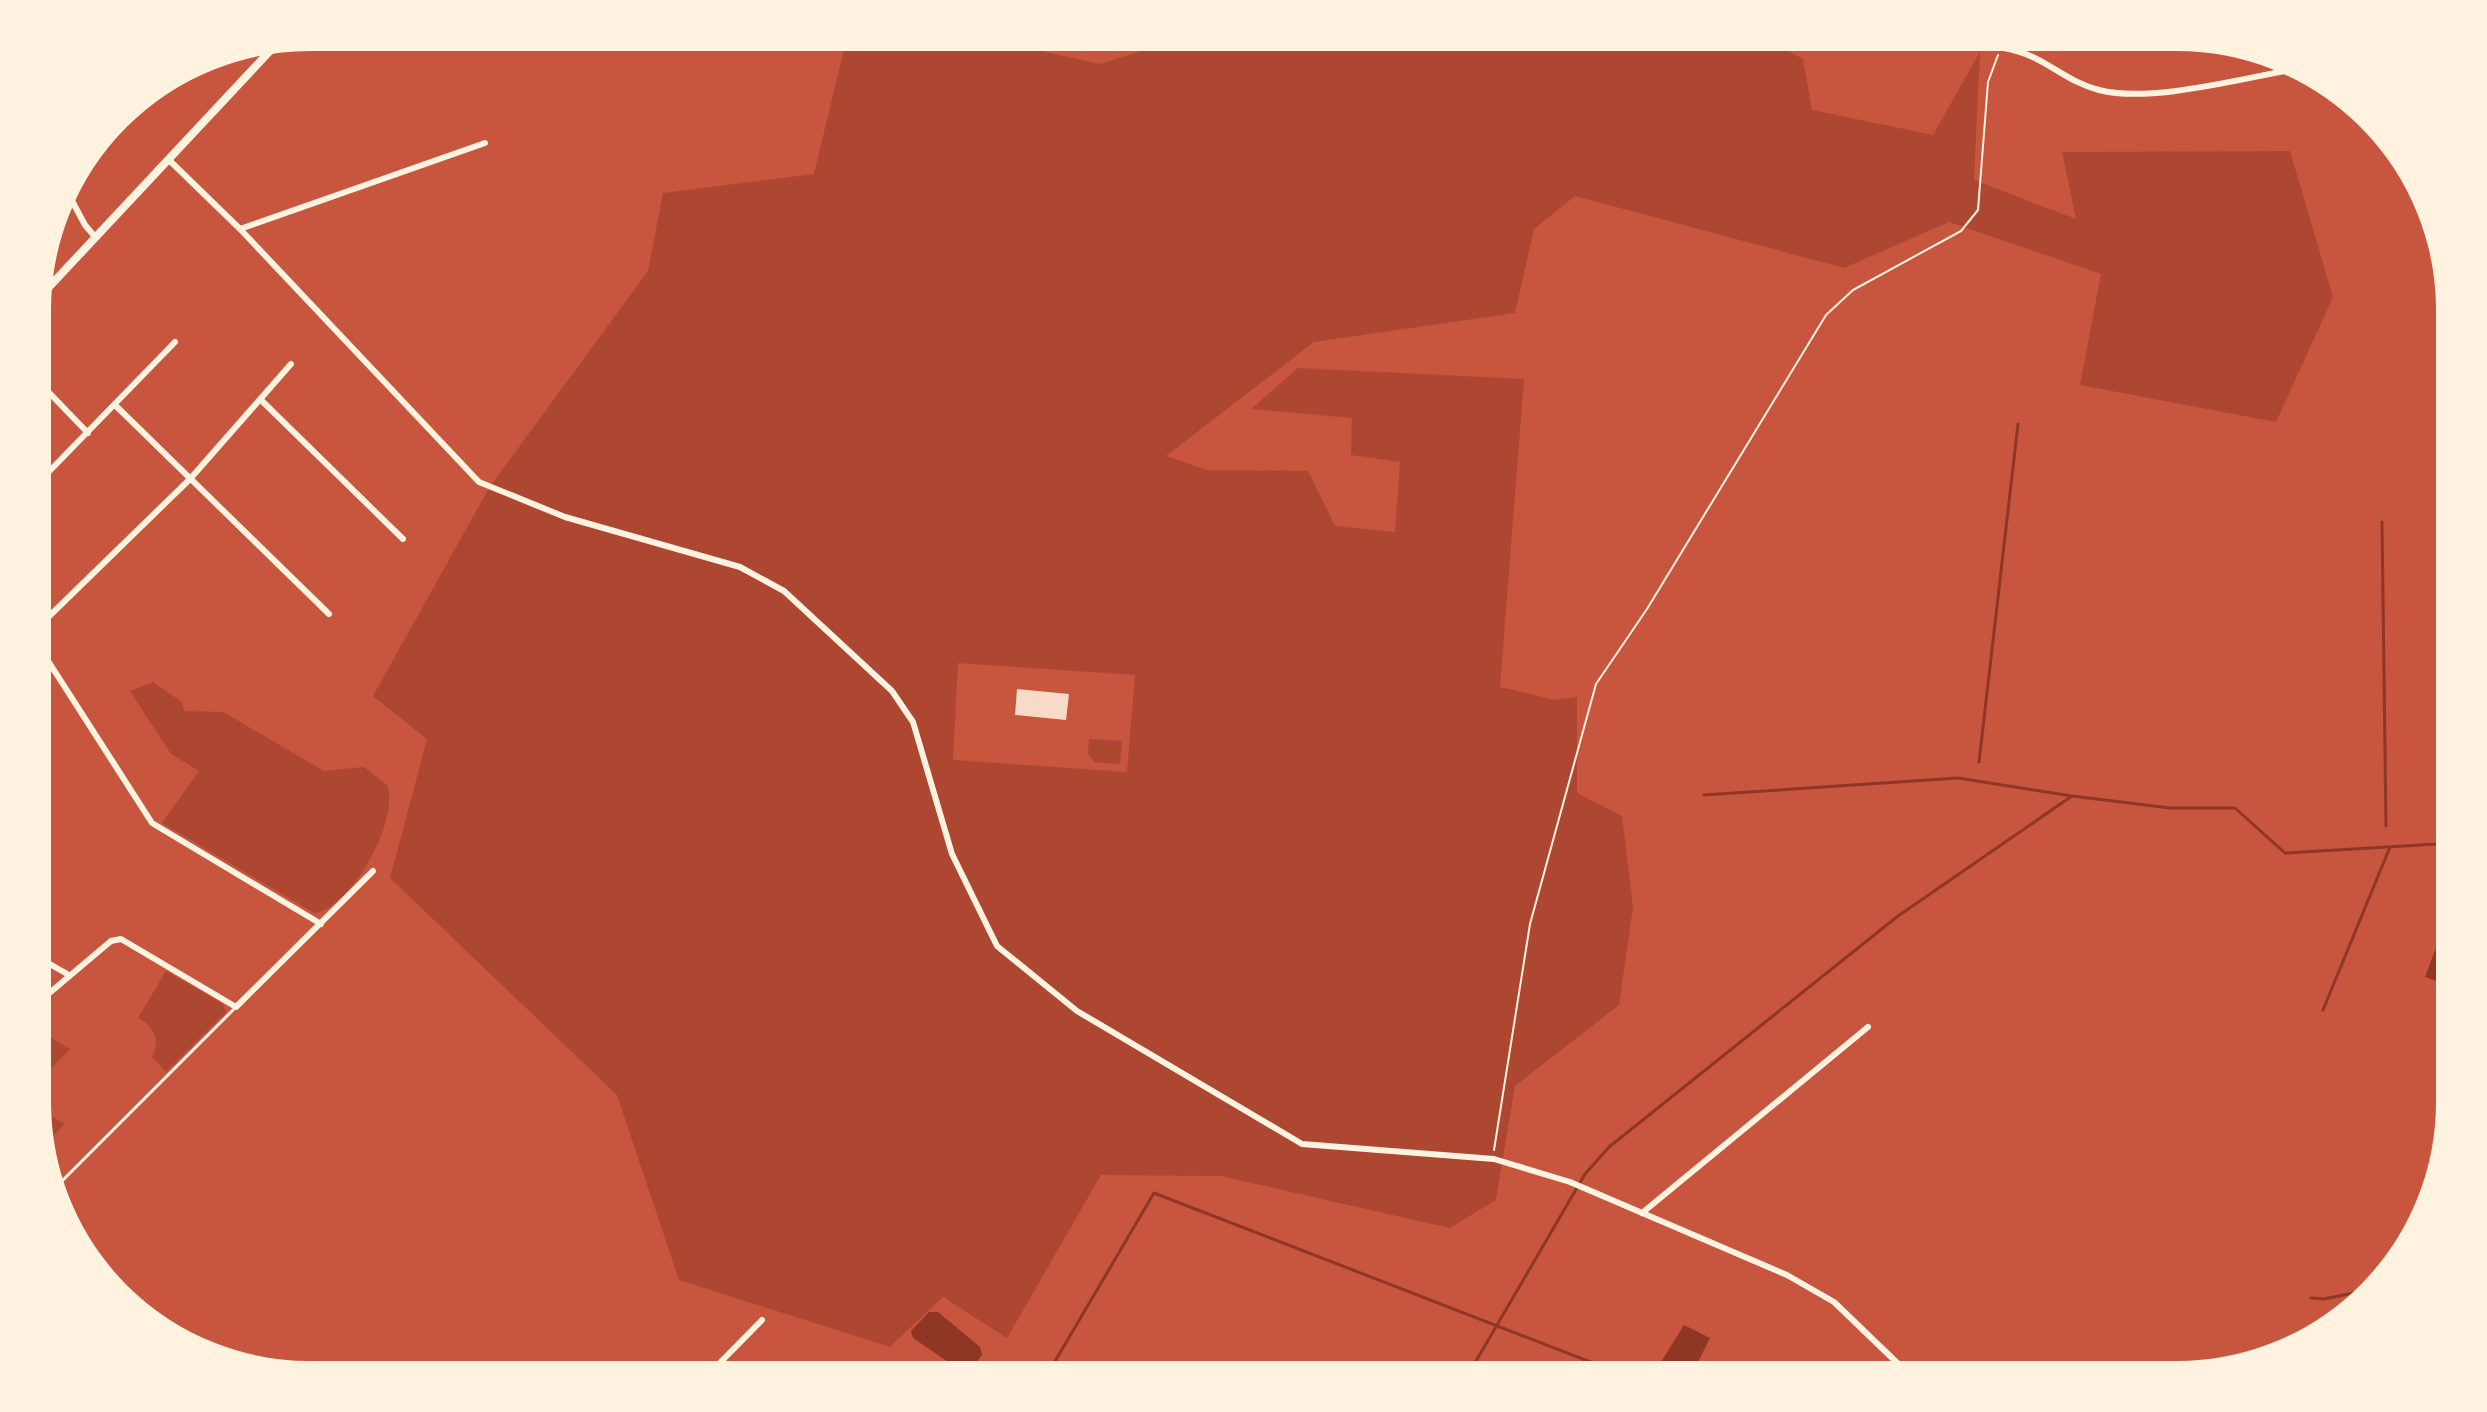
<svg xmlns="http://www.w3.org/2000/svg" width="2487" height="1412" viewBox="0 0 2487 1412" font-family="'PT Sans',sans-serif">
  <rect width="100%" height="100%" fill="#c8553d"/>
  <!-- green -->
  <path fill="#ae4732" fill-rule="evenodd" d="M848 32H955L1100 64 1160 45 1168 32H1531L1591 49 1658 32H1753L1803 59 1812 110 1933 135 1980 52 1974 180 2076 219 2062 152 2290 151 2333 297 2276 422 2080 385 2101 274 1949 222 1844 268 1575 196 1534 229 1515 313 1314 342 1166 456 1207 470 1308 471 1335 526 1395 532 1400 462 1351 455 1352 418 1251 409 1298 368 1524 379 1500 687 1554 700 1577 697V793L1622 816 1633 907 1619 1005 1515 1086 1496 1200 1450 1228 1221 1176 1101 1175 1007 1338 943 1297 890 1347 679 1280 617 1095 390 878 427 739 373 696 489 488 648 271 663 193 814 174ZM958 663 1135 675 1127 772 953 760Z
    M153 682 182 702 184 711 223 712 324 771 364 767 387 785C400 820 351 909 314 913L162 823 199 771 171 754 130 691Z
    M1089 739 1122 741 1120 764 1094 762 1088 753Z
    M166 971 222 1003 226 1012 166 1072 152 1057C161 1040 154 1026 138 1018Z
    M34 1028 70 1049 34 1086Z
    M34 1107 65 1124 39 1149 34 1138Z"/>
  <!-- water -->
  <path fill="#8f3625" d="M2436 948 2454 954V987L2425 977Z
    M929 1312H938L980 1347 982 1355 971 1369 963 1372 913 1338 911 1331Z
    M1684 1325 1710 1338 1689 1380 1658 1367Z"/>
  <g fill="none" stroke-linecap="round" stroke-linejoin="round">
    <!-- stream -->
    <path stroke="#8f3625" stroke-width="3" d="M2382 522 2386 826
      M1979 762 2018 424
      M1704 795 1958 778 2072 796
      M2323 1010 2390 847
      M2311 1298 2324 1299 2373 1289
      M1044 1380 1154 1193 1637 1380
      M1465 1380 1585 1174 1609 1147 1898 916 2072 796 2170 808H2235L2285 853 2454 843"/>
  </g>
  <!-- building -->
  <path fill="#f7dbc8" d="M1017 689 1069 694 1066 720 1015 715Z"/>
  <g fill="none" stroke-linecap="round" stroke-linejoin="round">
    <!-- path -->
    <path stroke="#fff3e0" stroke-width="2" d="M1494 1150 1530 924 1596 684 1647 609 1826 315 1853 290 1961 231 1978 210 1988 82 1998 55"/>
    <!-- service -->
    <path stroke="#fff3e0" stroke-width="3" d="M54 1189 236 1007"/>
    <!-- minor -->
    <path stroke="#fff3e0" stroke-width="6" d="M2004 48C2045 55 2061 80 2099 90 2153 104 2250 76 2307 67
      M168 159 240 229 479 482 565 517 740 567 784 591 892 691 913 722 952 854 997 946 1077 1011 1302 1144 1494 1159 1570 1182 1787 1275 1834 1302 1915 1380
      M63 184 85 225 96 238
      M240 229 485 143
      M34 377 88 433
      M261 400 403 539
      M116 406 329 614
      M34 487 175 342
      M34 631 190 479 291 364
      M34 639 152 823 321 924
      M34 835 43 849
      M34 955 69 975
      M34 1006 111 941 121 939 236 1007 373 871
      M1642 1213 1868 1027
      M703 1380 762 1320"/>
    <!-- tertiary -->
    <path stroke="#fff3e0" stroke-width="8" d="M34 303 283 37"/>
  </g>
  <!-- crop -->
  <path d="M0 0H2487V1412H0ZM310 46H2177A264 264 0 0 1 2441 310V1102A264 264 0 0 1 2177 1366H310A264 264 0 0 1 46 1102V310A264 264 0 0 1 310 46Z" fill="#fff3e0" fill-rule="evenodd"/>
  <path fill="none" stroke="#fff3e0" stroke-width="10" d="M310 46H2177A264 264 0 0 1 2441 310V1102A264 264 0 0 1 2177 1366H310A264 264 0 0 1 46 1102V310A264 264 0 0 1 310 46Z"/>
</svg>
